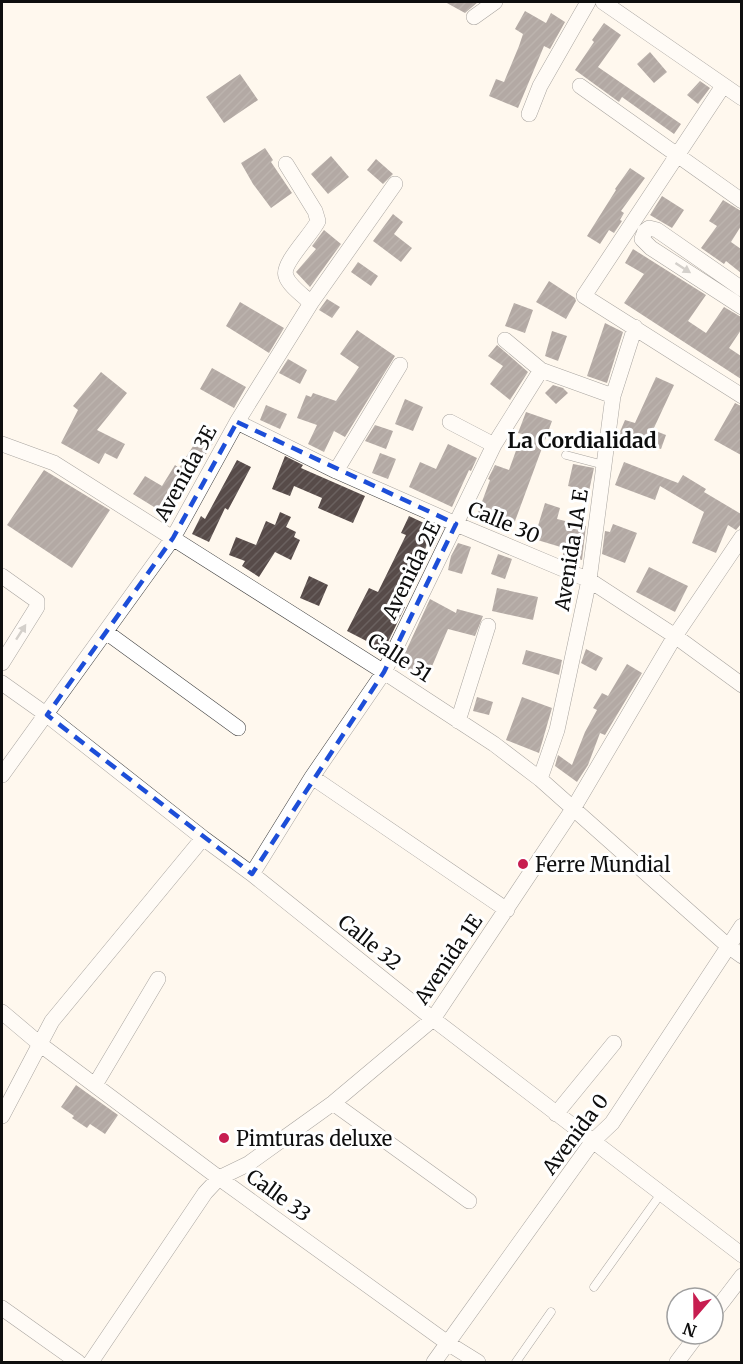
<svg xmlns="http://www.w3.org/2000/svg" width="743" height="1364" viewBox="0 0 743 1364" font-family="Merriweather,serif">
  <defs>
    <pattern id="building-hatch" width="6" height="6" patternUnits="userSpaceOnUse" patternTransform="scale(1.5)"><rect width="6" height="6" fill="#574b49"/><path d="M-1 1l2-2M0 6l6-6M5 7l2-2" fill="none" stroke="#6a615f"/></pattern>
  </defs>
  <rect width="100%" height="100%" fill="#fff8ee"/>
  <!-- building -->
  <path fill="url(#building-hatch)" d="M445 2H478L465 13Z
    M525 11 546 23 551 13 565 22 550 49 544 46 518 108 489 96 496 79 504 82 519 46 523 34 515 29Z
    M604 23 621 35 598 67 681 124 674 134 622 97 619 102 575 70 594 42 592 40Z
    M650 52 667 72 654 83 637 64Z
    M240 74 258 100 224 123 206 97Z
    M700 81 710 88 698 104 687 95Z
    M265 148 273 160 271 162 292 193 271 208 253 184 241 163Z
    M331 156 349 177 328 194 311 174Z
    M376 159 393 174 383 184 367 170Z
    M630 168 645 178 621 211 624 213 620 220 622 221 614 233 609 230 600 244 587 236 616 190 615 189Z
    M662 196 684 210 672 228 650 215Z
    M723 200 741 211V226L731 242 741 249V273L726 261 724 264 701 248 717 226 709 221Z
    M393 214 403 222 394 234 412 248 401 262 373 241Z
    M324 230 341 244 310 287 296 272 316 249 312 246Z
    M633 249 706 295 688 321 706 333 724 307 741 317V330L729 348 741 356V379L624 303 644 274 625 263Z
    M358 262 378 276 371 286 351 272Z
    M549 281 575 298 576 301 566 319 536 302Z
    M327 299 340 307 332 318 319 310Z
    M240 302 284 328 269 353 226 326Z
    M514 303 533 310 525 333 505 326Z
    M605 323 623 332 607 383 587 376Z
    M357 330 395 356 345 437 334 431 324 452 308 444 317 425 297 418 306 395 311 397 313 393 336 401 359 367 340 354Z
    M552 331 567 336 558 361 545 356Z
    M497 345 528 372 510 400 490 384 503 366 488 356Z
    M288 359 307 370 300 384 279 373Z
    M212 368 246 387 234 408 200 389Z
    M101 372 127 393 97 430 125 444 117 459 105 453 99 464 61 443 78 410 73 406Z
    M656 377 674 385 653 430 666 435 661 449 619 434 625 420 635 423Z
    M553 385 563 388 568 393 556 404 545 393Z
    M405 399 423 407 413 431 395 424Z
    M735 403 741 406V455L714 440Z
    M266 405 287 414 280 429 260 420Z
    M526 412 552 421 511 532 476 518 490 480 488 479 495 465 509 470 522 434 518 433Z
    M375 425 393 431 386 449 365 441Z
    M204 429 217 437 167 515 133 494 145 476 162 486 175 465 179 468Z
    M448 444 477 458 471 471 469 470 452 507 409 487 420 462 436 469Z
    M380 453 396 459 388 479 372 473Z
    M285 456 303 465 301 468 365 496 353 523 318 508 322 498 294 486 290 496 272 489Z
    M237 460 251 467 228 510 225 508 209 542 192 534 201 516 205 519Z
    M624 462 678 483 683 475 706 489 704 492 741 514V524L736 530 728 525 716 553 692 543 704 512 660 486 655 500 615 485Z
    M573 464 594 468 589 491 568 486Z
    M44 470 110 510 72 568 7 525Z
    M545 503 560 508 557 519 586 526 582 560 563 555 564 548 534 539Z
    M280 512 291 517 286 527 296 532 294 537 300 540 291 560 275 552 259 577 242 566 245 561 229 555 236 537 256 545 266 521 275 525Z
    M409 516 441 531 433 548 427 545 399 603 405 607 384 650 347 631 369 588 378 592 406 535 401 533Z
    M613 524 637 533 625 563 602 554 605 531 610 532Z
    M458 543 471 547 462 574 448 570 451 556Z
    M498 554 512 559 505 579 491 574Z
    M649 567 688 586 675 612 636 592Z
    M309 576 328 585 319 606 300 598Z
    M497 588 538 597 533 620 492 611Z
    M430 599 456 613 457 609 483 616 475 636 448 629 427 678 399 666Z
    M586 649 603 658 596 671 581 663Z
    M526 650 562 660 559 675 522 664Z
    M627 664 642 673 605 735 600 733 588 765 577 782 555 766 558 755 572 765 585 732 597 710 593 708 602 693 608 696Z
    M477 697 493 702 489 715 473 711Z
    M522 697 552 708 539 753 506 740Z
    M76 1085 118 1115 105 1134 90 1124 87 1128 72 1118 74 1116 61 1107Z"/>
  <g fill="none" stroke-linecap="round" stroke-linejoin="round">
    <defs>
      <path id="service" d="M566 455 604 465
        M594 1287 660 1195
        M516 1362 551 1312"/>
      <path id="minor" d="M603 2 742 98
        M474 17 495 2
        M580 86 742 201
        M723 86 584 296 742 396
        M529 114 540 86 588 2
        M286 164 315 211 318 221C312 234 281 264 286 276 289 286 304 296 311 303
        M742 289 657 230 649 228 645 231 642 239 651 248 742 307
        M505 340 541 370 613 396
        M237 422 336 471 456 524 589 580 675 636 742 685
        M450 422 494 445
        M2 444 54 463 384 672 494 744 540 779 728 946 742 956
        M336 471 400 365
        M2 576 37 601V607L2 663
        M106 632 238 728
        M2 683 47 715 203 838 252 874 433 1019 742 1255
        M458 721 488 626
        M2 775 173 538 237 422 311 303 395 184
        M312 777 507 910
        M540 779 557 730 589 580 613 396 635 327
        M252 874 312 777 384 672 494 445 541 370
        M2 1012 41 1045 219 1178 449 1344 478 1362
        M95 1085 158 979
        M333 1103 469 1201
        M556 1114 614 1043
        M2 1116 52 1021 203 838
        M2 1308 78 1362
        M713 1314 742 1276
        M91 1362 205 1193 219 1178 248 1164 333 1103 433 1019 573 809 675 636 742 537
        M434 1362 592 1142 612 1123 742 926
        M677 1362 698 1334"/>
    </defs>
    <!-- service casing -->
    <use href="#service" stroke="#414141" stroke-width="9"/>
    <!-- minor casing -->
    <use href="#minor" stroke="#414141" stroke-width="16"/>
    <!-- service -->
    <use href="#service" stroke="#fff" stroke-width="8"/>
    <!-- minor -->
    <use href="#minor" stroke="#fff" stroke-width="15"/>
  </g>
  <!-- one-way arrows -->
  <defs><path id="oneway-solid" d="M-6-.8H1V-3.2L6.5 0L1 3.2V.8H-6Z" transform="scale(1.5)"/></defs>
  <g fill="#9f9f9f">
    <use href="#oneway-solid" transform="translate(683 268) rotate(33)"/>
    <use href="#oneway-solid" transform="translate(21 632) rotate(-57)"/>
  </g>
  <!-- marked area -->
  <path d="M0 0H743V1364H0ZM237 422 456 524 384 672 252 874 47 715 173 538Z" fill="#fff8ee" fill-opacity=".55" fill-rule="evenodd"/>
  <path fill="none" stroke="#1d4ed8" stroke-width="4.5" stroke-dasharray="12 8" stroke-linejoin="round" d="M237 422 456 524 384 672 252 874 47 715 173 538Z"/>
  <!-- markers -->
  <g fill="#c71d50" stroke="#fff" stroke-width="2">
    <circle cx="523" cy="864" r="6"/>
    <circle cx="224" cy="1138" r="6"/>
  </g>
  <g text-anchor="middle" dominant-baseline="central" stroke-width="6" stroke-linejoin="round" paint-order="stroke">
    <!-- street labels -->
    <g font-size="20" fill="#0e0e0e" stroke="#fff">
      <text transform="translate(185 473) rotate(-61)">Avenida 3E</text>
      <text transform="translate(504 522) rotate(23)">Calle 30</text>
      <text transform="translate(571 550) rotate(-81)">Avenida 1A E</text>
      <text transform="translate(411 570) rotate(-64)">Avenida 2E</text>
      <text transform="translate(400 657) rotate(33)">Calle 31</text>
      <text transform="translate(370 942) rotate(39)">Calle 32</text>
      <text transform="translate(448 959) rotate(-56)">Avenida 1E</text>
      <text transform="translate(575 1134) rotate(-53)">Avenida 0</text>
      <text transform="translate(279 1195) rotate(36)">Calle 33</text>
    </g>
    <!-- poi labels -->
    <g font-size="20" fill="#0e0e0e" stroke="#fff" text-anchor="start">
      <text x="535" y="864">Ferre Mundial</text>
      <text x="236" y="1138">Pimturas deluxe</text>
    </g>
    <!-- neighbourhood labels -->
    <g font-size="21" font-weight="bold" fill="#0e0e0e" stroke="#fff">
      <text x="582" y="440">La Cordialidad</text>
    </g>
  </g>
  <!-- border -->
  <rect width="743" height="1364" fill="none" stroke="#0e0e0e" stroke-width="6"/>
  <!-- north arrow -->
  <g transform="translate(695 1316) rotate(200)"><circle r="28" fill="#ffffff" stroke="#9f9f9f" stroke-width="1.5"/>
  <path d="M0-4.5L10 22L0 15L-10 22Z" fill="#c71d50"/>
  <text y="-9" font-size="16" font-weight="bold" text-anchor="middle" fill="#0e0e0e">N</text>
  </g>
</svg>
